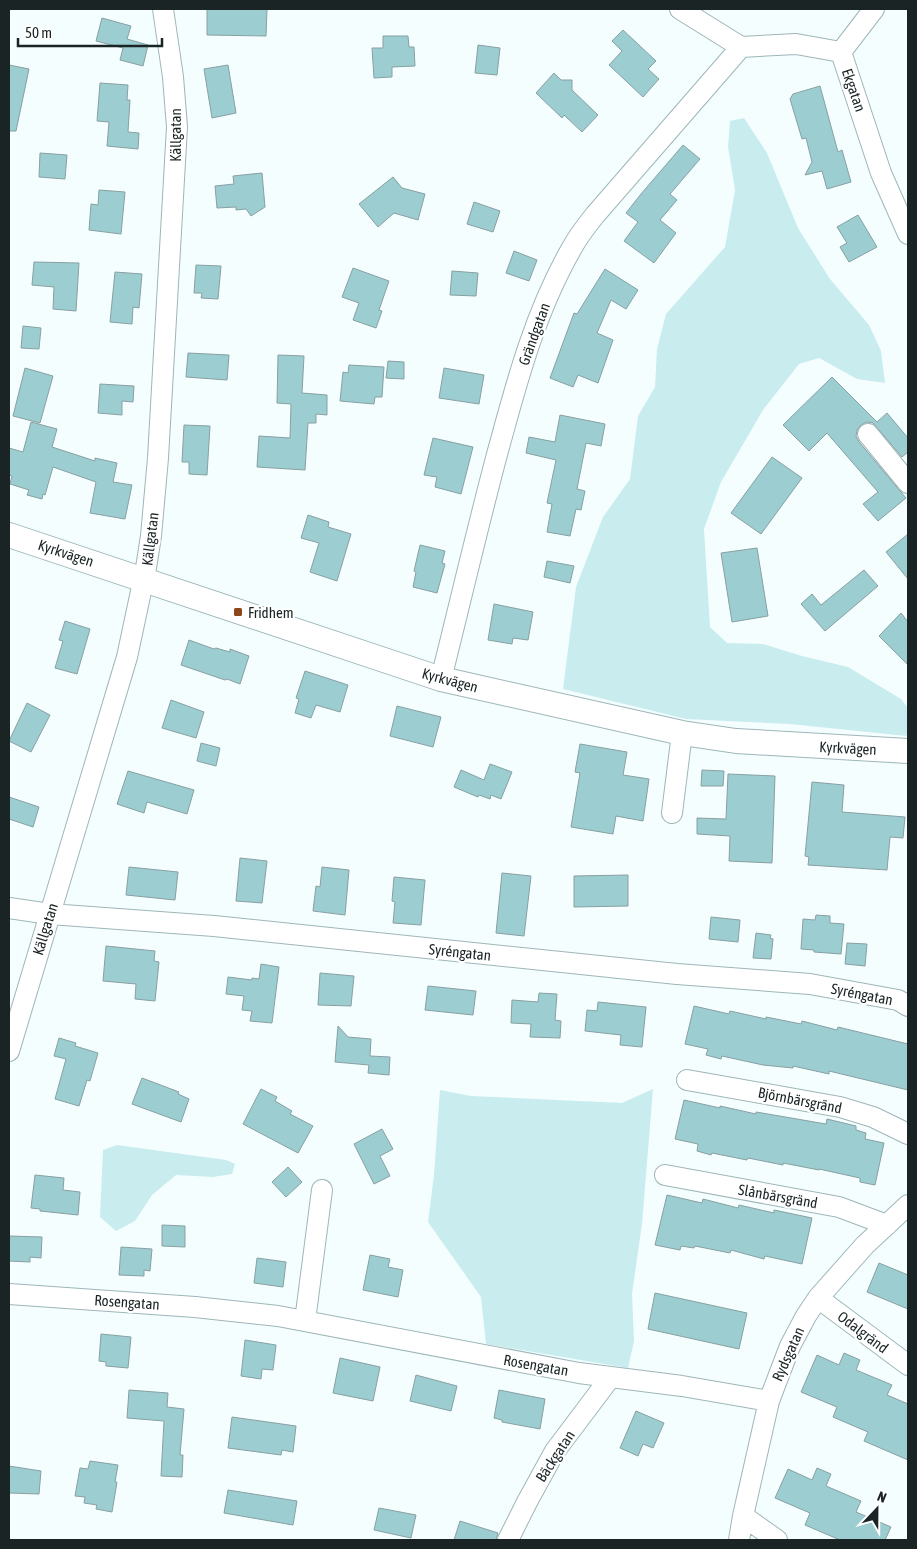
<svg xmlns="http://www.w3.org/2000/svg" width="917" height="1549" viewBox="0 0 917 1549" font-family="'Asap Condensed',sans-serif">
  <rect width="100%" height="100%" fill="#f4feff"/>
  <!-- green -->
  <path fill="#c9ecee" d="M744 118 767 153 798 228 830 279 869 325 881 351 885 383 857 379 819 358 799 364 763 410 721 482 704 529 710 627 727 643 763 644 802 656 848 667 901 699 908 708V733L906 736 790 724 686 719 563 689 576 587 603 517 630 479 638 416 655 387 657 349 666 314 725 247 735 190 728 147 730 121Z
    M653 1089 642 1224 632 1294 634 1341 628 1368 486 1344 481 1297 428 1222 434 1175 440 1090 471 1096 622 1103Z
    M117 1145 226 1160 235 1164 232 1174 213 1177 176 1175 152 1195 135 1221 116 1231 100 1217 103 1150Z"/>
  <!-- building -->
  <path fill="#9ccdd1" stroke="#88a0a2" d="M207 9H267L266 36 207 35Z
    M102 18 131 26 127 39 148 45 143 66 120 60 123 48 96 41Z
    M623 30 656 61 648 69 659 79 643 97 609 65 622 51 612 41Z
    M383 36H408L409 47H414L415 66 392 67V77L374 78 372 48H383Z
    M478 45 500 48 497 75 475 73Z
    M9 65 29 69 16 131H9Z
    M228 65 236 113 212 118 204 69Z
    M554 73 561 80H572V90L598 115 582 132 564 115 562 118 536 93Z
    M100 83 128 85 127 100H130L128 132 139 133 138 149 107 146 109 122 97 121Z
    M820 86 838 152 842 150 851 182 827 189 822 171 805 175 812 162 806 138 802 139 790 99 793 94Z
    M683 145 700 159 670 194 677 200 660 220 676 233 654 263 624 241 638 222 626 213 641 194Z
    M40 153 67 155 65 179 39 177Z
    M262 173 265 207 251 216 246 209 236 210V207L217 208 215 186 234 184 233 176Z
    M393 177 402 188 425 194 418 220 394 213 378 227 359 204Z
    M99 190 125 192 121 234 89 230 91 204 98 205Z
    M474 202 500 211 493 232 467 224Z
    M858 215 877 247 849 262 840 247 847 243 837 227Z
    M514 251 537 260 529 281 506 273Z
    M34 262 79 263 76 311 53 309 54 287 32 285Z
    M196 265 221 266 218 299 201 298 202 293H194Z
    M353 268 389 281 379 310 382 311 376 328 353 320 359 303 342 297Z
    M605 269 638 290 626 309 611 300 597 333 613 340 598 383 578 375 573 387 550 378 574 313 577 314Z
    M452 271 478 273 476 296 450 295Z
    M115 272 142 274 139 308 133 307 132 324 110 322Z
    M23 326 41 328 39 349 21 348Z
    M188 353 229 355 227 380 186 377Z
    M278 355 304 356 302 393 327 395V415L316 414V423H308L305 470 257 467 259 436 290 438 291 404 277 403Z
    M388 361 404 362V379L386 378Z
    M349 365 384 367 382 397H375L374 404 340 401 343 372 348 373Z
    M25 368 53 376 40 423 13 416Z
    M444 368 484 375 479 404 439 398Z
    M832 377 877 422 887 413 908 438V452L902 457 873 423 867 422 861 425 857 430 856 436 859 442 906 498 878 521 863 504 878 492 827 433 809 451 783 425Z
    M100 384 134 386 133 402 122 401V415L98 413Z
    M560 415 605 424 601 446 586 443 577 489 585 491 581 510 576 509 570 536 547 532 552 504 547 503 556 460 526 453 529 437 555 442Z
    M31 422 57 429 52 447 95 461V458L117 463 113 482 132 485 125 519 90 513 96 482 53 467 45 495 43 494 42 499 27 495 29 490 10 484 12 476 9 475V448L23 452Z
    M184 425 210 426 207 475 189 474V462H182Z
    M433 438 473 447 461 494 435 487 437 477 424 475Z
    M772 457 802 478 761 534 731 513Z
    M308 515 329 522 328 527 351 534 337 581 310 572 319 543 301 538Z
    M908 534V579L886 552Z
    M420 545 445 551 442 563 445 564 437 593 413 587 416 572 414 571Z
    M757 548 768 616 732 622 721 553Z
    M547 561 574 566 570 583 544 577Z
    M864 570 878 586 825 631 801 604 812 594 821 605Z
    M494 604 533 612 528 640 513 638 512 644 488 640Z
    M901 613 908 622V665L879 636Z
    M65 621 90 629 77 674 55 668 63 641 59 640Z
    M189 640 214 649 216 648 230 652V649L249 656 240 684 227 679 225 680 181 665Z
    M305 671 348 685 340 712 316 705 311 718 295 713 299 699 296 698Z
    M171 700 204 712 196 738 162 728Z
    M27 703 50 715 31 752 9 741Z
    M397 706 441 717 433 747 390 736Z
    M201 743 220 748 216 766 197 761Z
    M580 744 627 752 623 775 649 779 643 821 616 816 613 834 571 827 580 773 575 772Z
    M490 764 512 772 501 799 491 795 490 799 479 795 478 797 454 787 461 770 484 780Z
    M702 770 724 771 723 786H701Z
    M128 771 194 790 187 814 147 802 144 813 117 804Z
    M728 774 775 776 772 863 729 861 730 836 697 834V818L726 819Z
    M812 782 844 785 842 812 905 817 903 838 890 837 887 870 808 865 809 857 805 856Z
    M9 797 39 807 33 827 9 819Z
    M240 858 267 861 262 903 236 901Z
    M129 867 178 872 175 900 126 895Z
    M322 867 349 870 345 915 313 911 316 886 320 887Z
    M502 873 531 876 524 936 496 933Z
    M628 875V906L574 907V876Z
    M394 877 425 880 421 925 393 923 395 902 392 901Z
    M816 915 830 916V923L844 924 841 954 814 952V950L801 949 803 919 815 920Z
    M711 917 740 920 738 942 709 939Z
    M756 933 771 935 770 938 773 939 771 959 753 958Z
    M847 943 867 944 865 966 845 964Z
    M106 946 155 951 154 961 159 962 155 1001 135 999 136 984 103 981Z
    M261 964 279 967 272 1023 250 1021 252 1011 242 1010 244 996 226 994 228 977 252 980V978L259 979Z
    M320 973 354 976 351 1006 318 1005Z
    M428 986 476 991 473 1015 425 1010Z
    M539 993 557 994 555 1020 561 1021 560 1038 530 1037 531 1024 511 1023 512 1000 538 1002Z
    M598 1002 646 1007 642 1047 620 1045 621 1035 585 1031 587 1010 597 1011Z
    M694 1006 729 1014 730 1011 766 1019V1017L801 1024 802 1021 837 1030 838 1027 908 1044V1090L829 1071V1074L793 1066V1068L763 1065 722 1056 721 1059 706 1055 708 1049 685 1044Z
    M338 1026 348 1037 371 1039 370 1056 390 1057 389 1075 368 1073 369 1065 335 1062Z
    M59 1038 76 1043 75 1046 98 1053 90 1081 87 1080 79 1106 55 1099 66 1059 54 1056Z
    M142 1078 179 1092 178 1094 189 1099 181 1122 132 1104Z
    M261 1089 277 1097 275 1101 292 1111 290 1114 313 1126 298 1153 243 1124Z
    M684 1100 720 1108V1106L756 1114V1112L826 1124 827 1119 856 1126V1130L866 1133 865 1139 884 1143 875 1185 860 1182V1178L819 1169V1170L783 1163V1165L748 1158 747 1160 712 1153 711 1155 697 1151 698 1144 675 1139Z
    M382 1129 393 1149 380 1156 390 1176 374 1184 354 1144Z
    M288 1167 302 1182 286 1197 272 1182Z
    M35 1175 64 1178 63 1190 80 1192 78 1215 40 1211V1209L31 1208Z
    M667 1195 702 1203 703 1199 738 1208 739 1205 774 1213V1210L812 1218 802 1264 765 1256 764 1259 731 1250 730 1253 695 1246 694 1248 681 1246 680 1250 655 1245Z
    M162 1225 185 1226V1247L162 1246Z
    M9 1236 42 1237 41 1258 30 1257V1262L9 1261Z
    M121 1247 152 1249 150 1271 144 1270V1276L119 1275Z
    M370 1255 390 1259 388 1267 403 1270 398 1297 363 1290Z
    M257 1258 286 1262 283 1287 254 1283Z
    M879 1263 908 1275V1309L867 1292Z
    M655 1293 747 1313 739 1349 648 1329Z
    M101 1334 131 1337 128 1368 106 1366V1362L99 1361Z
    M245 1340 276 1345 273 1370 262 1369 261 1379 241 1376Z
    M844 1353 860 1360 856 1370 892 1385 887 1395 908 1404V1460L864 1441 868 1432 833 1417 837 1407 801 1392 817 1355 839 1365Z
    M340 1358 380 1367 373 1401 333 1393Z
    M416 1375 457 1386 451 1411 410 1401Z
    M129 1390 168 1393 167 1407 184 1409 180 1455H183L182 1477 161 1476 164 1421 127 1418Z
    M499 1390 545 1399 540 1429 502 1422V1420L494 1418Z
    M636 1411 664 1423 653 1448 643 1444 638 1456 620 1448Z
    M232 1417 296 1426 293 1452 282 1450 281 1455 228 1448Z
    M90 1461 118 1465 115 1482H117L112 1512 96 1509 97 1505 84 1503 85 1497 75 1496 80 1468 88 1469Z
    M9 1466 41 1471 39 1494 9 1493Z
    M817 1468 831 1474 826 1486 861 1501 856 1512 891 1527 885 1540H840L805 1525 810 1513 775 1498 788 1469 812 1480Z
    M228 1490 297 1501 293 1525 224 1513Z
    M379 1508 416 1515 411 1538 374 1530Z
    M460 1521 498 1533 496 1540H454Z"/>
  <g fill="none" stroke-linecap="round" stroke-linejoin="round">
    <defs>
      <path id="minor" d="M680 9 741 47 796 44 841 52 881 173 908 234
        M841 52 874 9
        M868 434 908 483
        M441 679C459 607 476 534 495 462 515 388 534 313 573 246 579 235 587 225 595 215L741 47
        M672 813 682 733
        M9 908 50 914 214 926 677 974 810 984 898 1000 908 1006
        M9 1051 127 657 146 568 151 536 158 458 177 127 173 77 163 9
        M687 1080 840 1107 873 1117 908 1134
        M665 1175 839 1207 887 1225
        M9 1294 195 1307 278 1316 579 1373 682 1386 769 1401
        M818 1298 908 1365
        M305 1321 322 1190
        M743 1516 777 1540
        M508 1540 527 1502 555 1451 610 1378
        M739 1540 743 1516 769 1401 790 1346 806 1316 818 1298 865 1245 908 1205"/>
      <path id="tertiary" d="M9 535 441 679 682 733 736 741 908 751"/>
    </defs>
    <!-- minor casing -->
    <use href="#minor" stroke="#9eb6b8" stroke-width="22"/>
    <!-- tertiary casing -->
    <use href="#tertiary" stroke="#9eb6b8" stroke-width="26"/>
    <!-- minor -->
    <use href="#minor" stroke="#fff" stroke-width="20"/>
    <!-- tertiary -->
    <use href="#tertiary" stroke="#fff" stroke-width="24"/>
  </g>
  <!-- markers -->
  <rect fill="#8b4719" stroke="#fff" stroke-width="2" x="233" y="607" width="10" height="10" rx="2.5"/>
  <g text-anchor="middle" dominant-baseline="central" stroke-width="4.5" stroke-linejoin="round" paint-order="stroke">
    <!-- street labels -->
    <g font-size="15" fill="#1b2425" stroke="#fff">
      <text transform="translate(854 90) rotate(71)">Ekgatan</text>
      <text transform="translate(175 135) rotate(-90)">Källgatan</text>
      <text transform="translate(534 334) rotate(-70)">Grändgatan</text>
      <text transform="translate(150 539) rotate(-83)">Källgatan</text>
      <text transform="translate(66 553) rotate(18)">Kyrkvägen</text>
      <text transform="translate(450 680) rotate(15)">Kyrkvägen</text>
      <text transform="translate(848 748) rotate(3)">Kyrkvägen</text>
      <text transform="translate(45 929) rotate(-73)">Källgatan</text>
      <text transform="translate(460 952) rotate(6)">Syréngatan</text>
      <text transform="translate(862 994) rotate(11)">Syréngatan</text>
      <text transform="translate(800 1100) rotate(11)">Björnbärsgränd</text>
      <text transform="translate(778 1196) rotate(10)">Slånbärsgränd</text>
      <text transform="translate(127 1302) rotate(4)">Rosengatan</text>
      <text transform="translate(863 1332) rotate(37)">Odalgränd</text>
      <text transform="translate(788 1354) rotate(-66)">Rydsgatan</text>
      <text transform="translate(536 1365) rotate(10)">Rosengatan</text>
      <text transform="translate(555 1456) rotate(-57)">Bäckgatan</text>
    </g>
    <!-- poi labels -->
    <g font-size="15" fill="#1b2425" stroke="#fff" text-anchor="start">
      <text x="248" y="612">Fridhem</text>
    </g>
  </g>
  <!-- border -->
  <rect width="917" height="1549" fill="none" stroke="#1b2425" stroke-width="20"/>
  <!-- north arrow -->
  <g transform="translate(877 1509) rotate(22)" stroke="#ffffff" stroke-width="4" paint-order="stroke">
  <path d="M0-4L9 19L0 12L-9 19Z" fill="#1b2425"/>
  <text y="-8" font-size="14" font-weight="bold" text-anchor="middle" fill="#1b2425">N</text>
  </g>
  <!-- scale -->
  <path d="M18 38v8h144v-8" fill="none" stroke="#1b2425" stroke-width="2.5"/>
  <text x="25" y="38" font-size="15" fill="#1b2425" stroke="#ffffff" stroke-width="4" paint-order="stroke">50 m</text>
</svg>
